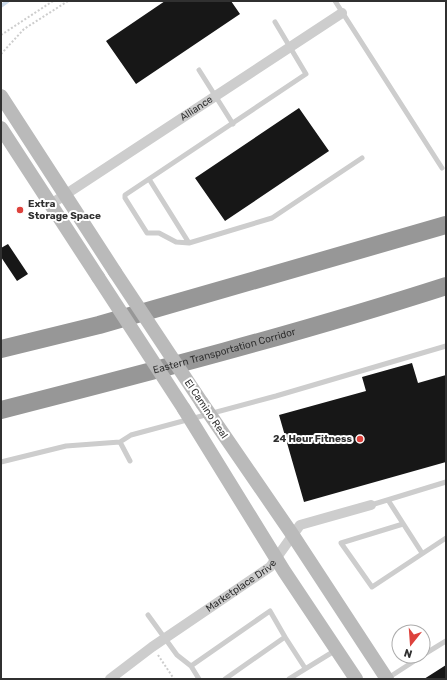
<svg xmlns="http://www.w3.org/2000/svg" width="447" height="680" viewBox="0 0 447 680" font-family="Rubik,sans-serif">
  <rect width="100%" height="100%" fill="#fff"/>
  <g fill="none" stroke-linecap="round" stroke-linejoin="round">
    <!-- stream -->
    <path stroke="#ccdbeb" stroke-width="3.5" d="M1 6 8 1"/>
  </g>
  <!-- building -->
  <path fill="#171717" d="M165 1H231L240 14 136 84 106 41Z
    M299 108 329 151 225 221 195 178Z
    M8 244 28 274 17 281 1 257V248Z
    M412 363 418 383 446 375V462L304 502 279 415 366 391 362 377Z
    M446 665V679H424Z"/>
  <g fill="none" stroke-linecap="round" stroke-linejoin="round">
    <!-- path -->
    <path stroke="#cdcdcd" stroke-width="2" stroke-dasharray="2 2" stroke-linecap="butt" d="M1 35 53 1
      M1 54 24 29 68 1
      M158 655 174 679"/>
    <!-- lane -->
    <path stroke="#cdcdcd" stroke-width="5" d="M335 1 442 168
      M275 22 306 74 149 179 189 243 272 218 362 158
      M199 70 233 124
      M149 179 125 195V198L147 233H159L176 242 189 243
      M130 461 120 442 131 435 276 396 446 346
      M1 462 66 446 120 442
      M388 500 422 553
      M371 505 446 482
      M403 524 341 543 372 587 446 538
      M148 615 177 655 191 666 199 679
      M423 655 446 641
      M191 666 270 611 285 637
      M388 678 422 656
      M225 679 285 637 305 668
      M289 679 336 650"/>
    <!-- street -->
    <g stroke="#cdcdcd" stroke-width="10">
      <path id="s1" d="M51 204 342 13"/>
      <path id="s2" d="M110 679 152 647 270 567 300 525 371 505"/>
    </g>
    <!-- secondary -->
    <path stroke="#bababa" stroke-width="14" d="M1 96 115 272
      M1 128 98 277
      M202 403 292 534 387 679
      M184 409 284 571 356 679"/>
    <!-- highway -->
    <g stroke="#979797" stroke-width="18">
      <path d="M1 349 99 325 446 225"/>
      <path id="s3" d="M1 410C150 372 300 333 446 286"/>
    </g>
    <!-- secondary-bridge -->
    <path stroke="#bababa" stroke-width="14" d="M115 272 202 403
      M98 277 184 409"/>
  </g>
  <!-- markers -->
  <g fill="#dd423c" stroke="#fff" stroke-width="1.5">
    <circle cx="20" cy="210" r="4"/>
    <circle cx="360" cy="439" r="4"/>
  </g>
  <g text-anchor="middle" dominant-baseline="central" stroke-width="4" stroke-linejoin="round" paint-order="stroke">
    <!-- street labels -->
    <g font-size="10" fill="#303030" stroke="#fff">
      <text stroke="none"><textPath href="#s1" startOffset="174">Alliance</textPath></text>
      <text stroke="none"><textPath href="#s3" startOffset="231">Eastern Transportation Corridor</textPath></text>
      <text transform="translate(206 409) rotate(56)">El Camino Real</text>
      <text stroke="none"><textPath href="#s2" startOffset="161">Marketplace Drive</textPath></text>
    </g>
    <!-- poi labels -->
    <g font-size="10" font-weight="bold" fill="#303030" stroke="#fff" text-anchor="start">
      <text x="28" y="204">Extra<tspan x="28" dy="12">Storage Space</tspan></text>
      <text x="352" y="439" text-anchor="end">24 Hour Fitness</text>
    </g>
  </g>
  <!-- border -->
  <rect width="447" height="680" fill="none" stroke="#303030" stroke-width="4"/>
  <!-- north arrow -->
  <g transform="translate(411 644) rotate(197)"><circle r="19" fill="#ffffff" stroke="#acacac"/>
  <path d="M0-3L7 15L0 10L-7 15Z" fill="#dd423c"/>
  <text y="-6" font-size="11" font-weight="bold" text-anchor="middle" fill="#303030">N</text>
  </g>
</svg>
